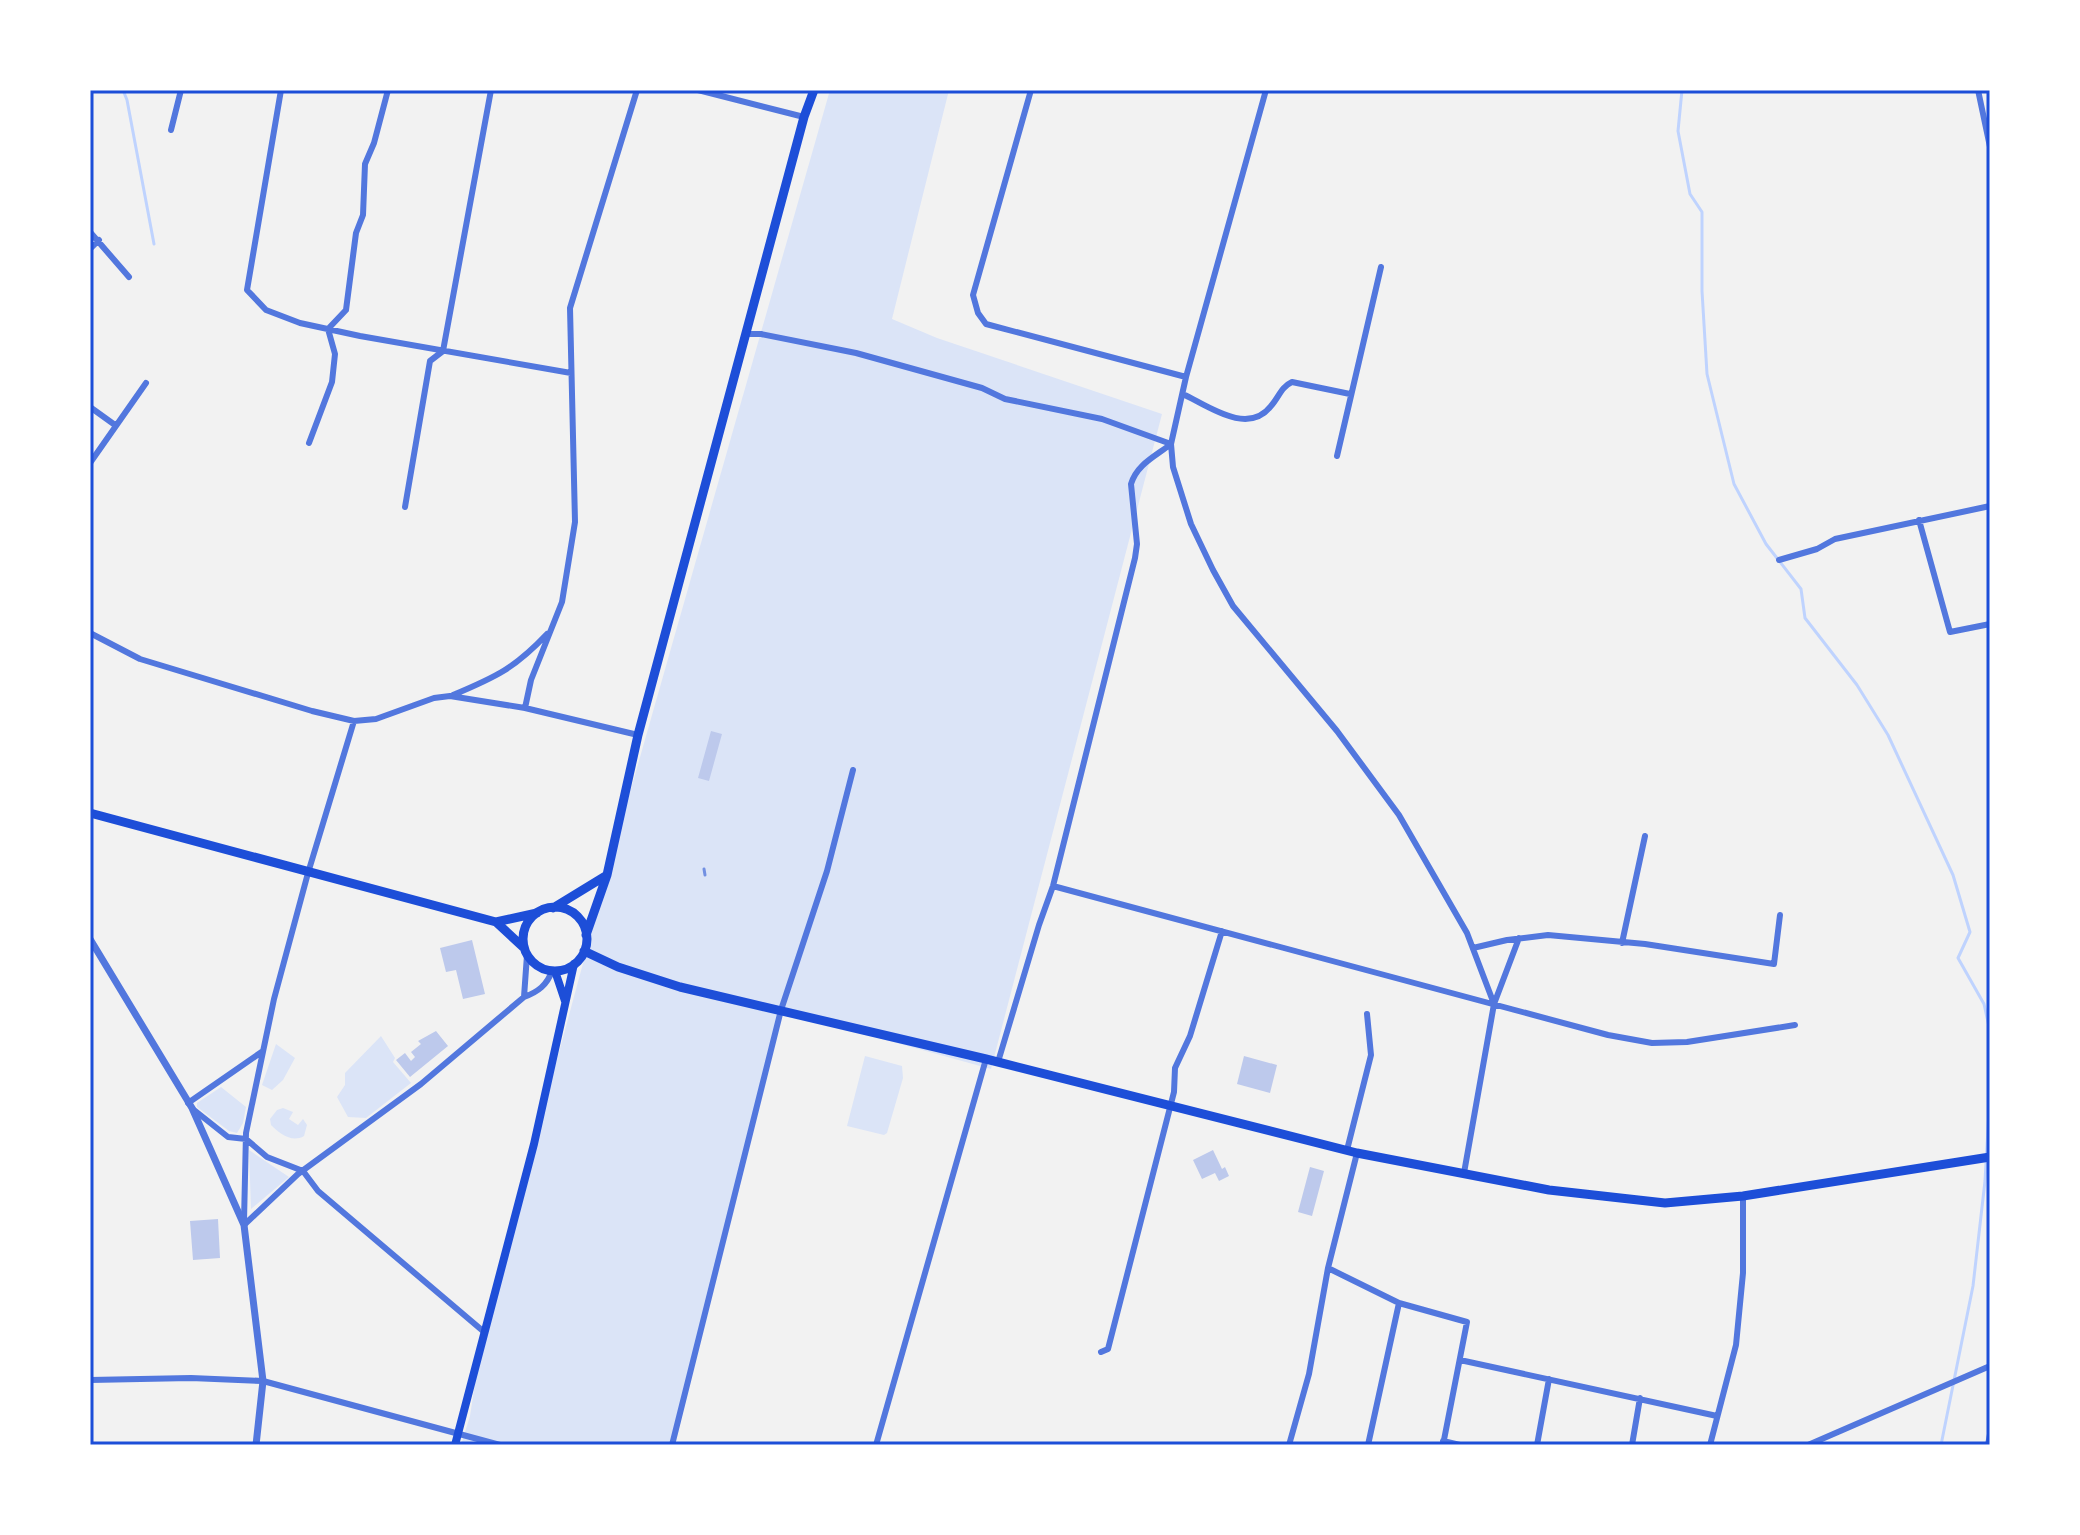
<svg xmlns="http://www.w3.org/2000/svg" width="2080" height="1535" viewBox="0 0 2080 1535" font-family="Figtree,sans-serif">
  <rect width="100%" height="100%" fill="#f2f2f2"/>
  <!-- green -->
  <path fill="#dbe4f7" d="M830 90H949L892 319 937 338 1162 414 991 1069 781 1011 675 1445H461L470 1416 483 1331 532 1152 615 845Z
    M381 1036 395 1058 393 1062 411 1083 366 1118 348 1117 337 1097 345 1085V1073Z
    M276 1044 295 1058 283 1080 272 1090 262 1085Z
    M865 1056 902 1066 903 1078 887 1133 884 1135 847 1126Z
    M221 1087 246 1107 243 1123 237 1133 229 1131 197 1107V1103Z
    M283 1108 293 1112 289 1119 298 1125 303 1119 307 1125 304 1136C292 1143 280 1134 271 1125L270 1119 277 1110Z
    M249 1150 289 1177 251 1209Z"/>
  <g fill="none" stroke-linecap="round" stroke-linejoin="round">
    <!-- stream -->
    <path stroke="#bfd3fe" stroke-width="3" d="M123 90 127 100 154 244
      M1682 90 1678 131 1690 194 1702 212V291L1707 374 1734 484 1766 544 1801 589 1805 618 1857 685 1888 735 1953 875 1970 932 1958 958 1984 1004 1990 1031
      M1941 1445 1973 1286 1985 1181 1990 1094"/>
  </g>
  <!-- building -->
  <path fill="#bdc9ec" d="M711 731 722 734 709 781 698 778Z
    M472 940 485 994 463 999 456 970 446 972 440 948Z
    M436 1031 448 1046 410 1077 396 1060 405 1053 411 1061 415 1057 411 1052 421 1044 418 1041Z
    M1244 1056 1277 1065 1270 1093 1237 1084Z
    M1213 1150 1222 1169 1225 1167 1229 1176 1219 1181 1215 1173 1202 1179 1193 1160Z
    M1310 1167 1324 1171 1312 1216 1298 1212Z
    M218 1219 220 1258 193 1260 190 1221Z"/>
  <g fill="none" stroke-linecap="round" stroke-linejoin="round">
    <!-- minor -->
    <path stroke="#5277de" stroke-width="6" d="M281 90 247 290 266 310 300 323 360 336 571 373
      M698 90 804 117
      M1031 90 973 295 978 313 986 324 1186 377 1171 444 1173 467 1191 524 1213 570 1233 606 1337 731 1399 815 1467 933 1494 1004 1464 1173
      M1978 90 1990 147
      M171 130 181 90
      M90 232 129 277
      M90 249 99 240
      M746 334H761L856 353 982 388 1005 399 1102 419 1171 444C1156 456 1137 464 1131 484L1137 544 1135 558 1053 886 1039 925 998 1062
      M1186 377 1266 90
      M1183 394C1208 406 1248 436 1271 406 1279 397 1281 387 1292 382L1350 394
      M90 407 115 425
      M309 443 332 382 335 354 328 329 346 310 356 233 363 215 365 164 374 143 388 90
      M1337 456 1381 267
      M90 463 146 383
      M405 507 430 361 443 351 491 90
      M1919 520 1950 632 1990 624
      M1779 560 1817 549 1835 539 1990 506
      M90 633 140 659 312 711 354 721 376 719 434 698 450 696 525 708 638 735
      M453 695C496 677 515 668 547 634
      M525 708 531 680 562 602 575 522 570 308 637 90
      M1053 886 1608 1035 1652 1043 1687 1042 1795 1025
      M1622 943 1645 836
      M1473 948 1507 940 1548 935 1645 944 1774 964 1780 915
      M524 997 527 955
      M1494 1004 1519 938
      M188 1103 263 1051
      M194 1110 228 1137 246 1139 267 1157 303 1171 318 1191 483 1331
      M1347 1150 1371 1055 1367 1014
      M244 1221 246 1133 274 999 308 873 354 721
      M244 1225 298 1174 421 1084 524 997C538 992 547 985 552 971
      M1328 1268 1399 1303 1467 1322 1443 1445
      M1101 1352 1108 1349 1174 1092 1175 1068 1190 1036 1222 931
      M1460 1360 1717 1416
      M90 1380 191 1378 263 1381 500 1445
      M1443 1441 1460 1445
      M672 1445 781 1010 827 871 853 770
      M876 1445 986 1059
      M1289 1445 1309 1374 1328 1268 1357 1153
      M1368 1445 1399 1303
      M1537 1445 1549 1379
      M1632 1445 1640 1398
      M1710 1445 1736 1345 1743 1273V1196
      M1808 1445 1990 1366
      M1988 1445 1990 1434"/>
    <!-- tertiary -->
    <path stroke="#5277de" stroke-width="7" d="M90 939 192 1108 244 1225 263 1381 256 1445"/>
    <!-- secondary -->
    <path stroke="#1d4ed8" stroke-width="8" d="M555 971 565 1001
      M455 1445 534 1144 574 964"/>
    <!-- primary -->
    <path stroke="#1d4ed8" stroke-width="9" d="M90 813 496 922 537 913
      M523 939a32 32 0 1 1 64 0a32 32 0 1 1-64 0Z
      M553 908 607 875
      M496 922 523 947
      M586 935 607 875 638 735 804 117 814 90
      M584 951 618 967 680 987 986 1059 1357 1153 1549 1190 1665 1203 1743 1196 1990 1157"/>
    <!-- rail -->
    <path stroke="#7290e2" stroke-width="3" d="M704 869 705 875"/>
  </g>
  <!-- border -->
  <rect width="2080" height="1535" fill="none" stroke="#ffffff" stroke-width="184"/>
  <rect x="92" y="92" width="1896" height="1351" fill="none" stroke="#1d4ed8" stroke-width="3"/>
</svg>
